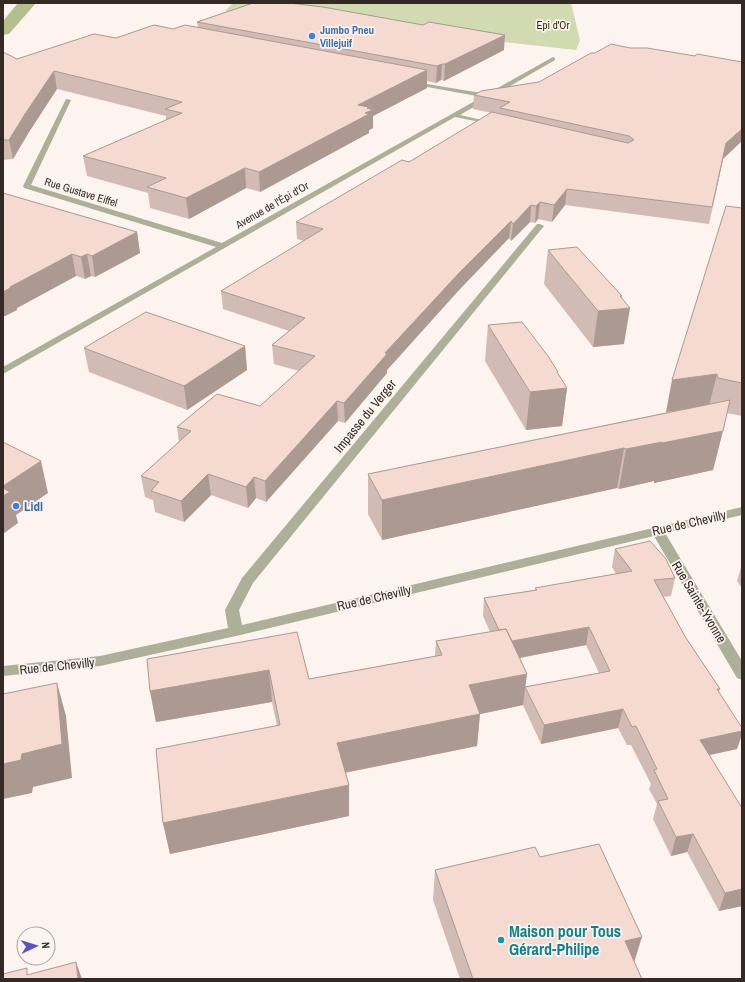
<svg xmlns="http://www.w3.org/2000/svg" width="745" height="982" viewBox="0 0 745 982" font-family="'Archivo Narrow',sans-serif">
  <rect width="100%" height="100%" fill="#fdf3ef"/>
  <!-- green -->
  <path fill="#d1dab1" d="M233 3H571L580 40 576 50 225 11Z"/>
  <!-- forest -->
  <path fill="#b5bf8d" d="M18 3H36L9 34 3 35V21Z"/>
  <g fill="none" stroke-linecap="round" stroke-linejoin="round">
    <!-- minor -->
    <path fill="#adaf99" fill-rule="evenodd" d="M553 57 555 58V60L460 115 495 123V125L455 117 3 374V367L216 247 24 188 23 186 66 99 71 100 31 185 222 243 482 97 411 84 408 82 409 81 487 94Z
      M537 224H540L544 226 253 583 239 610 242 625 742 507V515L665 533 742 661V680L737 678 654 536 236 636 100 666 3 676V666L100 656 228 628 225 610 242 578Z"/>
  </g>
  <!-- wall -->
  <path fill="#d2bbb4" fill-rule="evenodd" d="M197 22 504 50 444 81 441 80 436 83 427 81V88L373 116V128L369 130V133L260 192 246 188 189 219 150 208 148 193 87 176 83 156 166 120V116L57 89 29 132 13 159 3 160V52L17 59 116 38 173 29 198 28Z
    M481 91 723 159 709 224 565 205 552 222 538 219 535 223 530 222 511 241 509 238 459 290 387 370V373L345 423 338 421 266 502 256 498 248 508 211 495 184 522 155 512 153 500 145 497 141 476 179 442 177 427 260 406 299 371 274 364 272 345 289 331 223 309 221 291 304 241 297 239 296 222 409 162 492 113 473 109 474 95Z
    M3 193 137 232 140 253 95 277 91 276 85 279 76 276 17 308V310L3 317Z
    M742 208V416L727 413 713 470 654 483V481L619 489 617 488 382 540 368 514V474L684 409 666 412Z
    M548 250 622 296 624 344 593 347 544 284Z
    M488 325 558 372V374L567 388 562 426 526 430 485 361Z
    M245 346 247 370 187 410 89 372 84 348Z
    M615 549 675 578 671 596 663 597 686 638 720 689 719 692 737 749 710 755 742 906 719 911 687 852 671 856 653 819 657 804 649 789 651 784 631 745H627L618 728 541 744 523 705 480 714 477 746 345 773 349 785V816L170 854 163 823 277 726 272 702 156 722 150 691 297 632 309 679 435 656 436 641 490 632 483 616 484 598 535 590V588L616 574 612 567ZM586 645 599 673 525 687 527 674 520 658Z
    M742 564V588L737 581Z
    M540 857 634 962 642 979H460L433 900 435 870Z"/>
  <!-- shaded-wall -->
  <path fill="#ab9992" d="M505 35 504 50 444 81 445 64Z
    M442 64 441 80 436 83 437 66Z
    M427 70V88L373 116V128L369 130V133L260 192 259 172 358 105Z
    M54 71 57 89 29 132 13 159 9 140 25 114Z
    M742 129V141L723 159 709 224 726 143Z
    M245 168 246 188 189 219 186 198Z
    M567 189 565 205 552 222 554 205Z
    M540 202 538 219 535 223 536 206Z
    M531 205 530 222 511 241 513 224Z
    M511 221 509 238 459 290 387 370V373L345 423 344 403 385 353 460 272Z
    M137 232 140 253 95 277 92 256Z
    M72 254 76 276 17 308V310L3 317V292L10 287Z
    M87 254 91 276 85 279 81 257Z
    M630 308 624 344 593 347 598 311Z
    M245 346 247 370 187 410 184 386Z
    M557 372H558L556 389 567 388 562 426 526 430 530 392Z
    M717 374 709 406 666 412 672 380Z
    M337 401 338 421 266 502 265 481Z
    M723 431 713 470 654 483V481L619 489 626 449 662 442Z
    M624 448 617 488 382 540V500Z
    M41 461 48 493 16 515 18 523 3 534V486Z
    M208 474 211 495 184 522 181 501Z
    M254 477 256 498 248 508 246 487Z
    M589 627 586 645 503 661 505 642Z
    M269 670 272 702 156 722 150 691Z
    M527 674 523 705 466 717 469 685Z
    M57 683 66 716 72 778 33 787 32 793 3 799V764L22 754Z
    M623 709 618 728 541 744 544 725Z
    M480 714 477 746 338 774 337 743Z
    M742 731V735L737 749 695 758 700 740Z
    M349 785V816L170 854 163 823Z
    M693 834 687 852 671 856 676 837Z
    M742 889V906L719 911 725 893Z
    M642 937 633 966 625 941Z
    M76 962 82 979H78Z"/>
  <!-- building -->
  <path fill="#f4dad1" stroke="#ab9992" d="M253 3H289L323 7 423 25 429 22 505 35 445 64H442L437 66 197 22Z
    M154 25 173 29 185 25 427 70 358 105 369 107 367 108 373 110 365 113 369 114 259 172 245 168 186 198 147 187 166 178 83 156 182 113 165 109 182 102 54 71 25 114 9 140H3V52L17 59 94 34 116 38Z
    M611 44 630 48H647L695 56 697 54 742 62V129L726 143 712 207 567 189 554 205 540 202 536 206 531 205 513 224 511 221 460 272 385 353 387 354 344 403 337 401 265 481 254 477 246 487 208 474 181 501 151 491 159 482 141 476 191 431 177 427 217 394 260 406 315 356 272 345 305 318 221 291 323 229 296 222 402 160 409 162 492 112 628 143 634 140 629 136 500 108 510 102 474 95 481 91 539 82 591 53H595Z
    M3 193 137 232 92 256 87 254 81 257 72 254 10 287H12L3 292Z
    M726 206 742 208V383L718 378 717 374 672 380Z
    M577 247 622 296H620L630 308 598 311 548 250Z
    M146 312 245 346 184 386 84 348Z
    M522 322 548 356 558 372H557L567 388 530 392 488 325Z
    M730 400 723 431 662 443V442L626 449 624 448 382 500 368 474Z
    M3 442 41 461 3 486Z
    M3 488 10 492 3 496Z
    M650 541 666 559 675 578 654 580 686 638 720 689H717L742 728V731L700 740 742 808V889L725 893 693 834 676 837 658 801 668 799 654 770 657 769 636 726 632 727 623 709 544 725 525 687 610 671 589 627 512 641 506 629 499 630 484 598 537 590 535 588 632 571 615 549Z
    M506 629 527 674 469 685 480 714 337 743 349 785 163 823 156 749 280 725 269 670 150 691 147 659 297 632 309 679 442 655 436 641Z
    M57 683 62 744 22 754 21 760 3 764V694Z
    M599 844 642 937 625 941 642 979H473L435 870 535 847 540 857Z
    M76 962 78 979H3V974L27 968V975Z"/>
  <!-- markers -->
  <g fill="#3f7fe0" stroke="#fdf3ef" stroke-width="1.5">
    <circle cx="312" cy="36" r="4"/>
    <circle cx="16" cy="506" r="4"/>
  </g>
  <circle fill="#0f9aa8" stroke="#fdf3ef" stroke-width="1.5" cx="501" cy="940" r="4"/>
  <g text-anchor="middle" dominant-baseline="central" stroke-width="3.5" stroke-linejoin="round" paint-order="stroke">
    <!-- far-park labels -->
    <g font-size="11" fill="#282d05" stroke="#fdf3ef">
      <text x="553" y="25">Epi d'Or</text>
    </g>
    <!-- far-shop labels -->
    <g font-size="11" font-weight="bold" fill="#366cbe" stroke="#fdf3ef" text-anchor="start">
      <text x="320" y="30">Jumbo Pneu<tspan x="320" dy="13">Villejuif</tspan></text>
    </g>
    <!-- far-street labels -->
    <g font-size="11" fill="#332a26" stroke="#fdf3ef">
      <text transform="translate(81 192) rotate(17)">Rue Gustave Eiffel</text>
      <text transform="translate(272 205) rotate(-30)">Avenue de l'Épi d'Or</text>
    </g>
    <!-- street labels -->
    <g font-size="13" fill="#332a26" stroke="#fdf3ef">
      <text transform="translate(365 416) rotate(-51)">Impasse du Verger</text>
      <text transform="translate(689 523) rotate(-13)">Rue de Chevilly</text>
      <text transform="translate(374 598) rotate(-13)">Rue de Chevilly</text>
      <text transform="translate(699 602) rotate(59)">Rue Sainte-Yvonne</text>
      <text transform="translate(57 666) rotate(-6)">Rue de Chevilly</text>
    </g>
    <!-- shop labels -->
    <g font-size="13" font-weight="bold" fill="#366cbe" stroke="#fdf3ef" text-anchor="start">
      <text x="24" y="506">Lidl</text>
    </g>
    <!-- near-culture labels -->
    <g font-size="16" font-weight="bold" fill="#0d838f" stroke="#fdf3ef" text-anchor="start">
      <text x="509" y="931">Maison pour Tous<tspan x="509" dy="18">Gérard-Philipe</tspan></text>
    </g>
  </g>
  <!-- border -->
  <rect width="745" height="982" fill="none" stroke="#332a26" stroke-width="8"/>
  <!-- north arrow -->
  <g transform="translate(36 946) rotate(86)"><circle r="19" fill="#fdf3ef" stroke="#aca39f"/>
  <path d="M0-3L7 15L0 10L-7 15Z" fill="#5d51c9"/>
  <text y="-6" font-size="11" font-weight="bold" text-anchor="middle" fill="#332a26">N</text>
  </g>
</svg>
